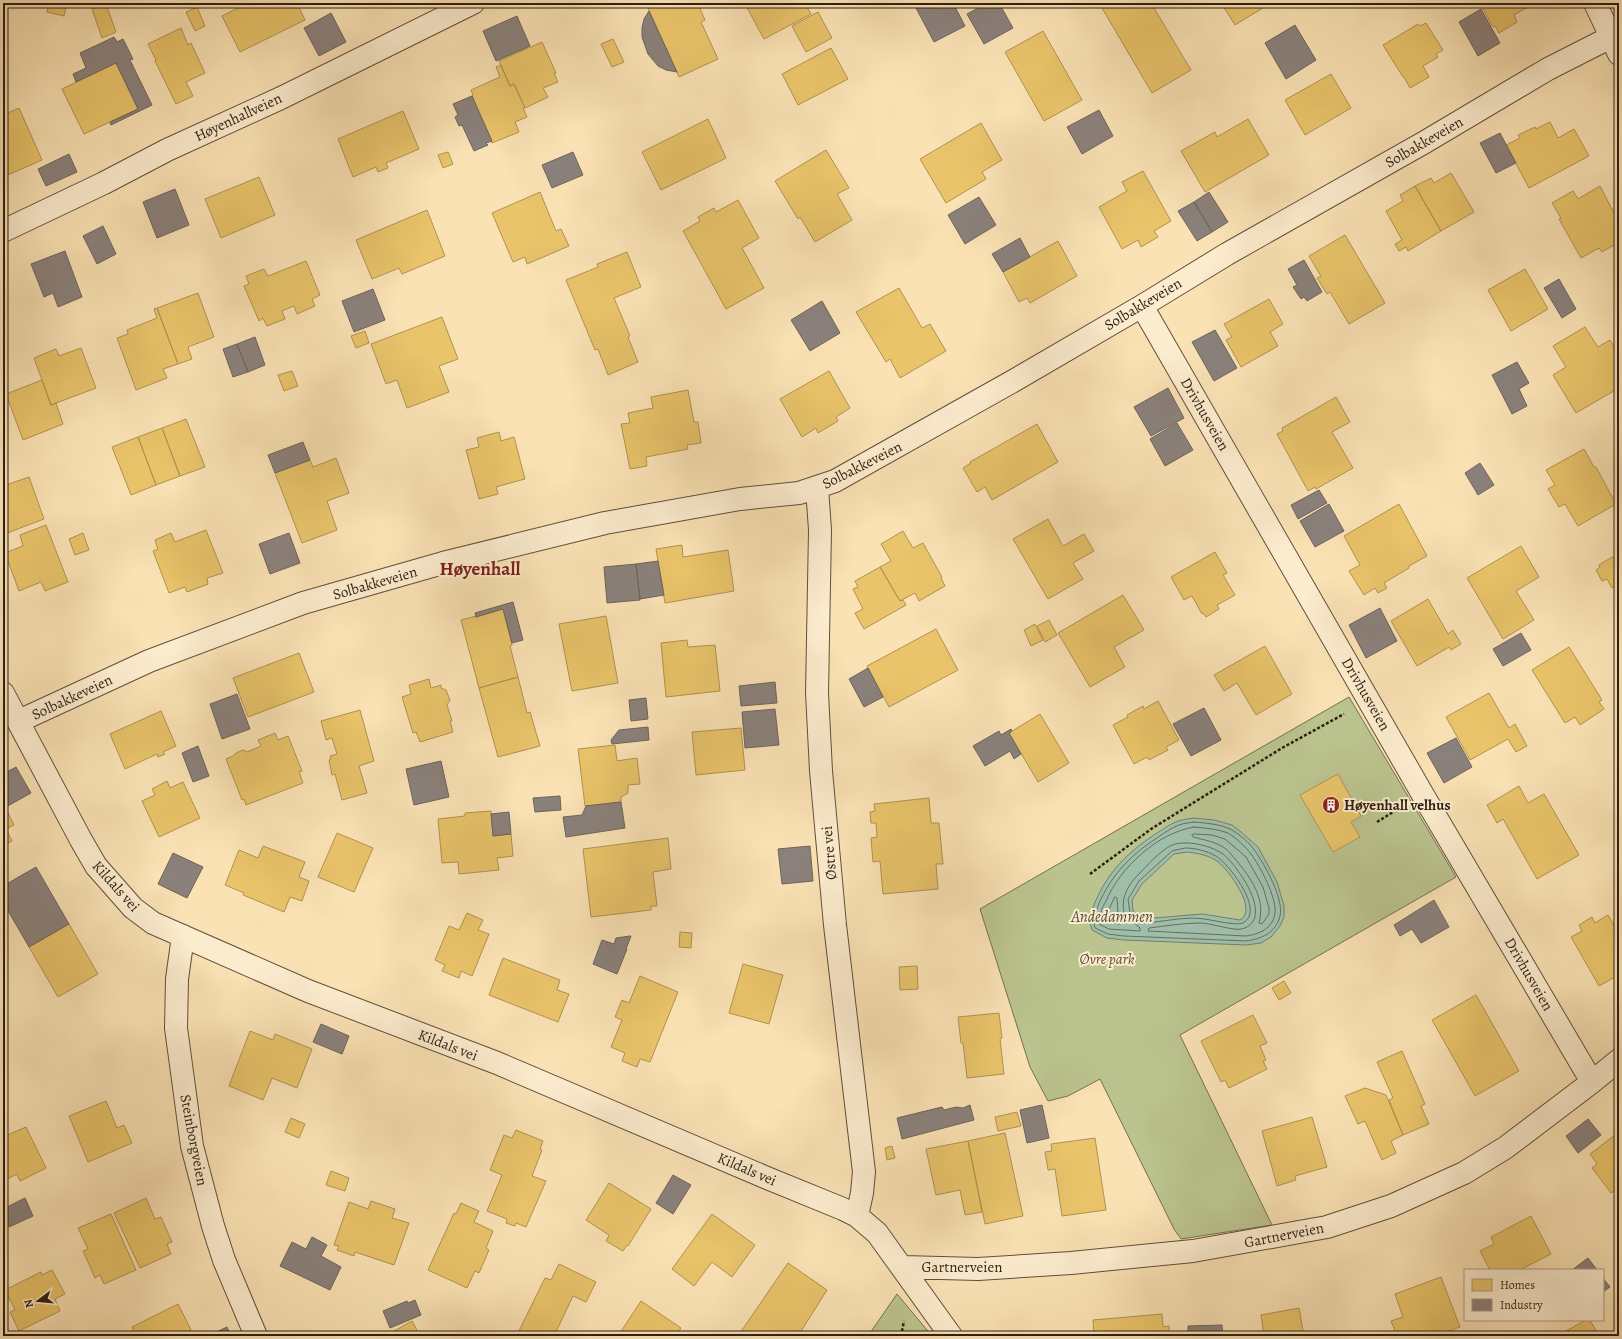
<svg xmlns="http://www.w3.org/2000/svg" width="1622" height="1339" viewBox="0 0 1622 1339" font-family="Alegreya,serif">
  <rect width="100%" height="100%" fill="#fae2b4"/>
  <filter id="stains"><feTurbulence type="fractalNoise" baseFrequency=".005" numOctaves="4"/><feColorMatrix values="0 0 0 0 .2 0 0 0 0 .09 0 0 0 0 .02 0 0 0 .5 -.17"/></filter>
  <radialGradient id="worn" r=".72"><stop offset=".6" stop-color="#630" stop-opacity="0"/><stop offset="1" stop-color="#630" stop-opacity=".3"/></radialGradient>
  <!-- green -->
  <path fill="#bbc48f" stroke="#747150" d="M1349 697 1456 877 1180 1035 1272 1225 1181 1239 1174 1229 1100 1079 1068 1096 1048 1101 1030 1067 980 909Z
    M897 1294 932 1336H868Z"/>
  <!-- water -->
  <path fill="#9fbeaa" stroke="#717e6d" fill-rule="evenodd" d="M1194 818 1214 820 1232 825 1241 832 1258 847 1277 882 1284 906V917L1280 926 1271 937 1261 943 1246 945 1124 940 1107 938 1092 930C1088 919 1092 909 1097 898 1110 869 1131 850 1157 833 1164 829 1171 823 1179 821 1184 819 1189 819 1194 818ZM1187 852C1197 853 1208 855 1217 861 1228 869 1259 910 1240 920L1202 914 1143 919 1133 911 1132 900 1142 884 1174 854Z"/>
  <!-- homes -->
  <path fill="#e9c46a" stroke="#b19250" d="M49 3H67L64 16 47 12Z
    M248 3H297L305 20 240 52 222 16Z
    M658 3H693L694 6 698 4 705 20 701 22 718 59 679 77 648 8Z
    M747 3H805L811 14 764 39 745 4Z
    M1099 3H1151L1191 70 1152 93Z
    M1221 3H1271L1235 25Z
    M1480 3H1528L1530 6 1514 15 1517 22 1499 33 1495 26 1493 27Z
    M106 4 116 32 102 38 92 9Z
    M197 7 205 26 195 31 186 12Z
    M818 12 832 38 806 52 792 26Z
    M1426 23 1443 50 1436 54 1438 57 1423 66 1429 77 1410 88 1404 77H1403L1383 45 1418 24 1420 26Z
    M181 28 188 45 191 43 205 73 186 82 193 96 176 104 155 61 156 60 148 44Z
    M1043 31 1082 100 1044 121 1005 52Z
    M613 39 624 62 612 67 601 44Z
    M542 42 556 73H554L558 82 543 88 548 97 525 108 514 84 510 86 499 61Z
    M831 48 848 79 798 105 782 74Z
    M116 63 138 109 84 134 62 89Z
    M501 65 510 86 514 84 525 108H523L527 117 515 122 519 132 492 143 472 96 473 95 471 90 500 77 496 67Z
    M1331 74 1351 108 1305 135 1285 100Z
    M19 108 42 160 3 177V115Z
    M403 111 419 149 386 163 388 168 378 172 376 167 353 177 338 139Z
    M708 119 726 158 661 190 642 152Z
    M1248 119 1269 155 1205 192 1181 151 1215 132 1217 137Z
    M1550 122 1558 138 1574 129 1589 156 1529 188 1506 145 1520 138 1518 135 1535 127 1536 129Z
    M981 123 1002 160 982 172 986 179 946 203 920 159Z
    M826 150 849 188 837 194 852 220 815 242 800 217 798 219 775 181Z
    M448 152 453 164 443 168 438 155Z
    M1143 171 1171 221 1154 231 1158 237 1141 247 1138 240 1122 249 1099 207 1127 191 1122 182Z
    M1451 173 1474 212 1441 231 1415 186 1431 178 1434 183Z
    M259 177 275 215 221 238 205 199Z
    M1415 186 1441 231 1408 251 1406 247 1399 251 1395 244 1402 240 1386 211 1403 201 1400 195Z
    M1600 186 1614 213 1615 212 1619 219V242L1602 252 1599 248 1581 258 1559 219 1561 218 1552 203 1573 191 1578 199Z
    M540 192 556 231 561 229 569 246 527 264 525 257 513 262 492 213Z
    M738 200 759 238 742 248 764 288 726 309 683 231 700 221 698 217 714 208 716 212Z
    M427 210 445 256 402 274 399 268 372 279 356 240Z
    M1345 235 1385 303 1349 324 1330 292 1327 294 1317 278 1321 276 1309 256Z
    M1058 241 1077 276 1030 303 1027 298 1019 302 1003 272Z
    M627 252 641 287 614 298 630 336 628 337 638 362 608 375 598 349 595 350 566 280 598 267 597 264Z
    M306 261 320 295 312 299 315 306 297 314 294 306 282 311 285 319 267 326 263 318 259 321 244 286 249 284 246 276 264 269 268 276Z
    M1525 269 1548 309 1511 331 1488 290Z
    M899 288 922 328 930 324 946 351 900 378 890 359 886 362 856 312Z
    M198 293 214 337 188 347 192 359 178 364 157 308Z
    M1269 299 1283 324 1270 332 1278 346 1241 367 1226 340 1232 337 1224 324Z
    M157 308 178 364 163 369 167 378 136 390 117 338 128 334 127 330 157 318 154 309Z
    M442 317 458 359 439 366 449 392 407 408 397 380 386 384 371 344Z
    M1585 327 1598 347 1610 340 1619 354V388L1576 413 1553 375 1566 367 1553 346Z
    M365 331 369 343 356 348 351 336Z
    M81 348 96 388 51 405 34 358 56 349 59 356Z
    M292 371 298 386 284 391 278 375Z
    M829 371 850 408 836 417 838 421 818 433 816 428 802 437 780 399Z
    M42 380 51 405 56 403 63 424 23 440 6 394Z
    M688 390 694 422H698L701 443 687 445 688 449 646 457 647 466 630 469 621 424 630 423 628 413 653 408 651 397Z
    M1336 397 1350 422 1332 432 1353 468 1316 489 1315 487 1308 491 1277 434 1283 431 1282 428Z
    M186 419 205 467 180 476 162 428Z
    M1037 424 1058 462 992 500 985 487 977 492 963 468 971 463 970 462Z
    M162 428 180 476 156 485 138 437Z
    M499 432 501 441 514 437 525 479 496 487 498 494 479 499 466 450 479 447 477 438Z
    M138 437 156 485 131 495 112 447Z
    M1584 449 1594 467H1596L1616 504 1578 526 1565 504 1559 507 1548 489 1555 485 1546 470Z
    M336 458 349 493 327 501 337 530 302 543 275 473 310 460 313 467Z
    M29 477 44 519 7 533 3 521V486Z
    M1399 504 1427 556 1409 566V568L1384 583 1387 588 1378 593 1375 588 1364 595 1349 571 1360 565 1344 536Z
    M1048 519 1063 546 1084 534 1094 551 1073 563 1083 579 1048 599 1013 539Z
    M46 525 68 582 45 591 41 582 19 591 5 553 23 546 20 535Z
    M206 530 223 573 207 578 208 584 187 592 185 587 169 593 153 551 158 549 155 540 171 533 175 542Z
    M903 531 913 548 923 543 942 577 941 578 945 586 919 601 915 593 900 601 880 567 891 561 881 544Z
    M83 533 89 550 75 555 69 539Z
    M682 545 683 557 728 550 734 591 665 603 656 549Z
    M1521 546 1539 577 1516 591 1534 620 1503 639 1467 578Z
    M1215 552 1227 573 1223 575 1235 595 1217 605 1219 609 1206 617 1203 613 1202 614 1192 596 1184 600 1171 577Z
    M1612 557 1617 558 1619 557V584L1612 588 1607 579 1602 581 1596 570 1600 567 1599 565Z
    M880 567 900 601 903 600 906 605 864 629 855 613 863 609 853 589 858 587 855 581Z
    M1123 595 1144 630 1114 647 1125 667 1090 687 1058 633Z
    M1428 599 1448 634 1453 630 1461 644 1451 650 1449 647 1417 666 1391 621Z
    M503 609 512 645 510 646 518 677 479 688 461 620Z
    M606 616 618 683 572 691 559 624Z
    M1049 620 1057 635 1045 642 1037 626Z
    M1035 624 1043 640 1031 646 1024 630Z
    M936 629 958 670 889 707 867 666Z
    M687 640 688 647 715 645 720 691 666 697 661 643Z
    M1265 646 1292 694 1256 715 1237 683 1224 691 1214 675Z
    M1569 647 1602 700 1599 702 1604 709 1580 725 1575 717 1565 723 1532 670Z
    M299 653 314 692 248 717 233 678Z
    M518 677 527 713 530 712 540 746 498 757 479 688Z
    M429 679 431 688 441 685V688L446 690 450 700 447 705 452 721H450L453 732 420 742 416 732 413 733 402 697 411 694 409 685Z
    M1489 693 1509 728 1515 724 1527 746 1516 752 1508 739 1470 760 1446 717Z
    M1158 701 1179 740 1166 747 1168 750 1149 760 1147 757 1134 764 1113 725 1128 717 1127 715 1143 706 1144 709Z
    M360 710 374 761 359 766 367 793 342 800 335 774 332 775 329 760 331 759 330 756 337 754 332 738 326 740 321 721Z
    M161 711 176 746 163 752 165 754 158 757 157 754 125 769 110 734Z
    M1040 714 1069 763 1038 782 1009 733Z
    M741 728 745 770 696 775 692 732Z
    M275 733 278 740 288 736 302 771 299 772 303 783 246 805 244 799 242 800 226 759 233 756 236 753 243 750 247 752 261 746 258 740Z
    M615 745 617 761 637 758 640 784 628 785V793L621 797V802L585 806 578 749Z
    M1338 774 1361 816 1351 822 1360 837 1333 852 1300 795Z
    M167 781 170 788 183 782 200 818 159 837 142 801 155 795 152 789Z
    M1519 786 1528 803 1544 794 1579 855 1537 879 1503 819 1497 823 1487 805Z
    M929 798 931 823H939L943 864H936L938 889 883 894 880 861 873 862 871 838 877 837 876 823H871L870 812 875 811 874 804Z
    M4 805 14 825 6 829 12 841 3 846Z
    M491 811 493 836 511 834 513 856 497 858 499 870 459 874 458 862 442 863 438 819 465 816V813Z
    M337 833 373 848 354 892 318 877Z
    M668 838 671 869 653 872 657 906H651V910L591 917 583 849Z
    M263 846 305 862 299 877 309 881 302 901 290 897 284 912 243 895 244 893 225 885 239 850 258 858Z
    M467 913 483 920 478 930 489 934 472 976 461 971 459 978 442 971 445 965 435 960 449 926 459 930Z
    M1608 915 1619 934V975L1599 986 1571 937 1582 931 1579 925 1592 917 1595 923Z
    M69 924 98 974 58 997 29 947Z
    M680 932 692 933 691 948 679 947Z
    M503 958 560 980 557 990 569 994 558 1022 489 995Z
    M743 964 783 975 769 1024 729 1013Z
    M917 966 918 989 900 990 899 967Z
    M640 976 678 992 650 1062 640 1059 637 1067 622 1061 625 1053 611 1047 622 1020 615 1017 622 1000 629 1003Z
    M1284 981 1291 993 1279 1000 1272 988Z
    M1476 995 1519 1071 1475 1096 1432 1020Z
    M999 1013 1002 1038 1000 1039 1004 1074 967 1078 963 1043H961L958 1017Z
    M1253 1015 1267 1043 1260 1046 1266 1060 1263 1061 1267 1069 1229 1088 1225 1080 1221 1082 1201 1041Z
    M250 1031 273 1040 275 1034 312 1049 297 1088 272 1078 263 1100 229 1086Z
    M1402 1051 1425 1104 1421 1106 1429 1124 1403 1135 1389 1100 1393 1098 1377 1062Z
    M1365 1088 1386 1095 1403 1135 1391 1141 1396 1153 1382 1160 1365 1121 1358 1124 1345 1096Z
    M106 1101 117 1128 124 1125 132 1143 88 1162 69 1116Z
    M1017 1112 1021 1126 998 1131 995 1117Z
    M1312 1117 1327 1167 1295 1176 1296 1180 1277 1186 1262 1131Z
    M291 1118 305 1124 299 1138 285 1132Z
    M26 1127 46 1168 20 1181 17 1174 3 1181V1137Z
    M516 1130 543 1141 540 1149 542 1150 532 1176 546 1181 526 1227 516 1223 515 1226 506 1223 507 1219 487 1211 502 1175 490 1170 504 1135 512 1138Z
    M1619 1132V1192L1617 1189 1611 1193 1592 1168 1597 1164 1590 1154Z
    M1005 1133 1023 1216 985 1224 968 1141Z
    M1095 1138 1106 1210 1062 1216 1055 1169 1048 1170 1045 1152 1052 1151 1051 1144Z
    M968 1141 982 1212 965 1215 960 1190 936 1195 926 1149Z
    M892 1146 895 1158 887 1160 885 1148Z
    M331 1171 349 1178 345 1191 326 1185Z
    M609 1183 651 1209 628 1246 627 1245 623 1251 606 1241 609 1235 586 1220Z
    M146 1198 155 1219 161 1217 172 1242 167 1244 171 1254 140 1268 114 1213Z
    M371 1201 395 1209 392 1218 409 1223 394 1265 355 1252 354 1256 337 1250 339 1246 334 1245 349 1202 368 1209Z
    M461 1203 479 1211 474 1222 493 1231 486 1248 489 1250 479 1273 475 1271 467 1288 428 1270 454 1213 456 1214Z
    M111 1214 136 1270 104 1284 100 1275 95 1278 83 1251 88 1249 78 1228Z
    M712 1214 755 1245 732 1277 712 1262 694 1286 672 1269Z
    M1531 1216 1551 1254 1520 1270H1490L1480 1251 1494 1244 1491 1237Z
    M788 1263 827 1290 798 1336H738Z
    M559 1264 596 1282 586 1302 573 1296 554 1336H523L518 1333 545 1278 551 1280Z
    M52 1270 65 1294 55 1299 60 1311 19 1331 10 1312 15 1310 5 1290 41 1272 42 1275Z
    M1441 1277 1460 1327 1435 1336H1397L1391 1321 1403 1317 1395 1294Z
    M641 1301 681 1328 676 1336H618Z
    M178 1304 194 1336H136L132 1327Z
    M1299 1308 1304 1336H1264L1261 1315Z
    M1162 1314 1163 1327 1169 1326V1336H1094L1093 1320Z
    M1586 1320H1590L1599 1336H1557Z
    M412 1321 420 1336H385Z"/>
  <!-- industry -->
  <path fill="#8a817c" stroke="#6e635c" d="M926 3H953L965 26 934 42 916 8Z
    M987 3H999L1013 28 984 44 967 14Z
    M1481 9 1500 43 1478 56 1459 22Z
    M649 11 677 72 666 70 658 66 648 54 642 37V28L644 19Z
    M331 13 346 42 319 56 304 28Z
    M517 16 530 46 496 61 483 31Z
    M1295 25 1316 60 1286 79 1265 43Z
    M114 37 117 42 123 39 133 59 130 60 152 105 111 125 110 122 138 109 116 63 76 82 73 74 86 68 80 53Z
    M472 96 492 141 486 143 488 145 474 151 462 125 459 126 455 117 458 115 453 104Z
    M1099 110 1113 136 1082 154 1067 127Z
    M1500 133 1516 163 1496 173 1480 143Z
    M573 152 583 175 552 188 542 165Z
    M69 154 77 172 46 186 38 169Z
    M175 189 189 225 157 238 143 202Z
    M1209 192 1228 222 1212 232 1194 202Z
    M979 197 996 225 965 244 948 215Z
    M1194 202 1212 232 1197 241 1178 211Z
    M103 226 116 254 97 264 83 236Z
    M1020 238 1030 257 1003 272 992 254Z
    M65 251 82 297 58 307 53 293 44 297 31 264Z
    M1304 260 1322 292 1307 301 1304 297 1301 299 1293 287 1297 285 1288 269Z
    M1559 279 1576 309 1562 318 1544 288Z
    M373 289 385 320 354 332 342 301Z
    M822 301 840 333 810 351 791 320Z
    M1215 330 1237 368 1214 381 1192 342Z
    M255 337 265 365 248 372 237 344Z
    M237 344 248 372 233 377 223 349Z
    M1517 362 1529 383 1519 389 1527 406 1512 414 1492 375Z
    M1168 388 1184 418 1151 436 1134 407Z
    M1177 423 1193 450 1165 466 1150 439Z
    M303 442 310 460 275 473 268 455Z
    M1480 463 1494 485 1478 495 1465 473Z
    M1319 490 1327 503 1298 519 1291 505Z
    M1329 504 1344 531 1315 547 1300 521Z
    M289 533 300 563 270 574 259 544Z
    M658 561 664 595 640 599 636 564Z
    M636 564 640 600 607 603 604 567Z
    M513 602 523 640 512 643 503 609 476 617 475 613Z
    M1380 608 1397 641 1366 658 1349 625Z
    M1521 633 1531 650 1503 666 1493 649Z
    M868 668 883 697 864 707 849 679Z
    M775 682 777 703 741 706 739 686Z
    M237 694 250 729 222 739 210 704Z
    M646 698 648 719 631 721 629 700Z
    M1204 708 1221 740 1191 756 1173 724Z
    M775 709 779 745 745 748 742 712Z
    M648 727 649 740 612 744 611 740 619 730Z
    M1011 729 1012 731 1009 733 1021 754 1014 759 1010 751 985 766 973 746 999 731 1001 735Z
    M1456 738 1472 767 1444 783 1427 753Z
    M198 746 209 776 193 782 182 753Z
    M441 761 449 797 414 805 406 769Z
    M16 767 31 793 6 807 3 801V774Z
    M560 796 561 810 535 812 533 798Z
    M621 802 625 828 566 837 563 817 582 815 586 806Z
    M509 812 511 834 493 836 491 814Z
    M810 846 813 881 782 884 778 849Z
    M173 853 203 867 187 898 158 884Z
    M36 867 69 924 29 947 3 902V886Z
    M1434 900 1449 927 1421 943 1412 929 1400 936 1394 925Z
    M630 936H631L626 949H627L617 974 593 964 602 940 614 944 616 938Z
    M321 1024 349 1036 342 1054 313 1042Z
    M970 1105 974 1120 902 1139 897 1118 942 1107 944 1110 956 1107 963 1108Z
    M1042 1105 1049 1138 1027 1143 1020 1110Z
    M1588 1119 1601 1135 1578 1153 1566 1136Z
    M673 1175 691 1185 673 1214 656 1203Z
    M25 1198 33 1216 9 1227 3 1215V1209Z
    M312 1237 327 1245 321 1256 341 1267 330 1290 280 1266 292 1242 306 1249Z
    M1588 1258 1597 1270H1572Z
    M1603 1278 1610 1287 1603 1292Z
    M415 1300 421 1315 390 1328 383 1311 407 1301 408 1303Z
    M1222 1325 1223 1336H1188V1326Z
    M227 1327 231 1336H208Z"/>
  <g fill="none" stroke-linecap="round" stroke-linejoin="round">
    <!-- shore -->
    <path stroke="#666e5e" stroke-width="1" d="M1194 822C1206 823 1219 824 1230 829 1238 833 1250 843 1255 851 1265 865 1284 899 1280 916 1276 933 1261 939 1246 941L1124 936 1108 934 1095 928C1092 919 1097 909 1100 901 1113 873 1132 854 1157 838 1164 833 1171 828 1179 825 1184 823 1189 823 1194 822Z
      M1194 827C1205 828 1218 829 1228 833 1235 837 1246 847 1251 854 1260 866 1277 898 1275 913 1273 929 1259 934 1246 936L1148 931 1149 928C1166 926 1183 923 1200 923 1211 923 1233 931 1242 929 1276 919 1237 865 1223 854 1210 845 1184 839 1170 846 1160 852 1149 863 1141 872 1129 883 1119 899 1125 915L1140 928V931L1109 929 1099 924C1098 917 1102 908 1106 901 1120 868 1157 833 1194 827Z
      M1194 834 1212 835 1225 839 1246 857 1263 887 1269 908V914L1262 924 1259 923C1266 899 1251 878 1236 860 1233 857 1230 852 1226 849 1217 842 1204 840 1193 837L1192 835Z
      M1186 848C1196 848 1212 852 1220 859 1231 868 1265 911 1243 923 1236 926 1213 920 1204 919 1185 916 1163 922 1144 923L1130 913 1128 899 1139 881 1172 851Z
      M1115 897 1117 898 1118 913 1122 922 1120 924 1111 923 1106 920 1107 914Z"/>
    <defs>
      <path id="minor" d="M1595 3 1619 54
        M3 231 104 183 167 150 281 98 473 3
        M1142 306 1423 795 1592 1082
        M817 488 820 530 817 693 821 771 835 925 864 1172 862 1193 857 1216
        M3 693 81 840 96 866 133 908 153 923 308 991 497 1063 767 1178 843 1209 857 1216 877 1233 951 1336
        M19 721 149 661 303 603 443 563 605 523 740 499 799 493 835 481 1015 380 1142 306 1227 254 1425 142 1548 69 1611 37
        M183 936 177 979 176 1028 192 1146 213 1226 224 1260 256 1336
        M903 1267 978 1269 1071 1263 1193 1251 1327 1227 1391 1206 1464 1173 1505 1148 1592 1082 1619 1060"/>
    </defs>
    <!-- minor casing -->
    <use href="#minor" stroke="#604f3a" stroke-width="24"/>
    <!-- path -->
    <path stroke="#2d1e12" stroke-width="2.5" stroke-dasharray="3 2" stroke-linecap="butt" d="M1377 822 1398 809
      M1090 874 1151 829 1282 748 1344 714
      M901 1336 904 1321"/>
    <!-- minor -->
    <use href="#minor" stroke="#fcecce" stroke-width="22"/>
  </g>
  <!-- icons -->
  <defs>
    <symbol id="building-disc" viewBox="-11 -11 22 22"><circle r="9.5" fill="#8f2418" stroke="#fcecce"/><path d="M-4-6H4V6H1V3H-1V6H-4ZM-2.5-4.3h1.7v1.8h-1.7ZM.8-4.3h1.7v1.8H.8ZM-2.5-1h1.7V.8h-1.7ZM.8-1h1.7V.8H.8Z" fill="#fff"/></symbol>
  </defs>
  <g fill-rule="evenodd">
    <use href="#building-disc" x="1321" y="795" width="20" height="20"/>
  </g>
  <g text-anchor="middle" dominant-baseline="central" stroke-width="4" stroke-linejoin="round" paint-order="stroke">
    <!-- street labels -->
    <g font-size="15" fill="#2d1e12" stroke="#fcecce">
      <text transform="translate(238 117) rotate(-25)">Høyenhallveien</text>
      <text transform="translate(1424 142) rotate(-30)">Solbakkeveien</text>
      <text transform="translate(1143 304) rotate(-31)">Solbakkeveien</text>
      <text transform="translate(1205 414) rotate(60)">Drivhusveien</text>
      <text transform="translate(862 465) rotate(-27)">Solbakkeveien</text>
      <text transform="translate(375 583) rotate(-16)">Solbakkeveien</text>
      <text transform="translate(1366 694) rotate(60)">Drivhusveien</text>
      <text transform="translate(72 697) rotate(-25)">Solbakkeveien</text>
      <text transform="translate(829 853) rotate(-95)">Østre vei</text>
      <text transform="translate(116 886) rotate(48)">Kildals vei</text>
      <text transform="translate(1529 974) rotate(60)">Drivhusveien</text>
      <text transform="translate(448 1045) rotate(21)">Kildals vei</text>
      <text transform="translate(194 1140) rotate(79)">Steinborgveien</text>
      <text transform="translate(747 1169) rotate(23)">Kildals vei</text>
      <text transform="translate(1284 1235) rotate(-11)">Gartnerveien</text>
      <text x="962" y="1267">Gartnerveien</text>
    </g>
    <!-- poi labels -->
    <g font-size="15" font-weight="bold" fill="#2d1e12" stroke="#fcecce" text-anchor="start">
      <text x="1344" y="805">Høyenhall velhus</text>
    </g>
    <!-- park labels -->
    <g font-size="15" font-style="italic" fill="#585038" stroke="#fcecce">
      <text x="1107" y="959">Øvre park</text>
    </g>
    <!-- water labels -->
    <g font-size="16" font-style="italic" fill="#4f4e40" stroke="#fcecce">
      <text x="1112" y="917">Andedammen</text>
    </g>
    <!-- district labels -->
    <g font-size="19" font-weight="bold" fill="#7a1f14" stroke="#fcecce">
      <text x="480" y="569">Høyenhall</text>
    </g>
  </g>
  <!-- margin -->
  <rect width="1622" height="1339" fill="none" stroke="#fae2b4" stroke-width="16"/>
  <rect x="4" y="4" width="1614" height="1331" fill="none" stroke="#2d1e12" stroke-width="2"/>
  <rect x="8" y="8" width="1606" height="1323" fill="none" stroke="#2d1e12"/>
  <!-- legend -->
  <rect x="1464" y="1269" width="140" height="52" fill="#fcecce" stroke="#a99a83"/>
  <rect x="1472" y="1279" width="20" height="12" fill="#e9c46a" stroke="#a99a83"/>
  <text x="1500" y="1289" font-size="12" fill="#2d1e12">Homes</text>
  <rect x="1472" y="1299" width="20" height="12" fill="#8a817c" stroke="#a99a83"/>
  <text x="1500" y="1309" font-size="12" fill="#2d1e12">Industry</text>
  <!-- north arrow -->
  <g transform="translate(38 1301) rotate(254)" stroke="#fcecce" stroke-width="3" paint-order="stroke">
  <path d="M0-3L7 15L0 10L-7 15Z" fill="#2d1e12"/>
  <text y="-6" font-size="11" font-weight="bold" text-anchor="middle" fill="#2d1e12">N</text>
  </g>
  <rect width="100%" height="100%" filter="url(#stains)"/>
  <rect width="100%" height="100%" fill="url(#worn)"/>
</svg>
